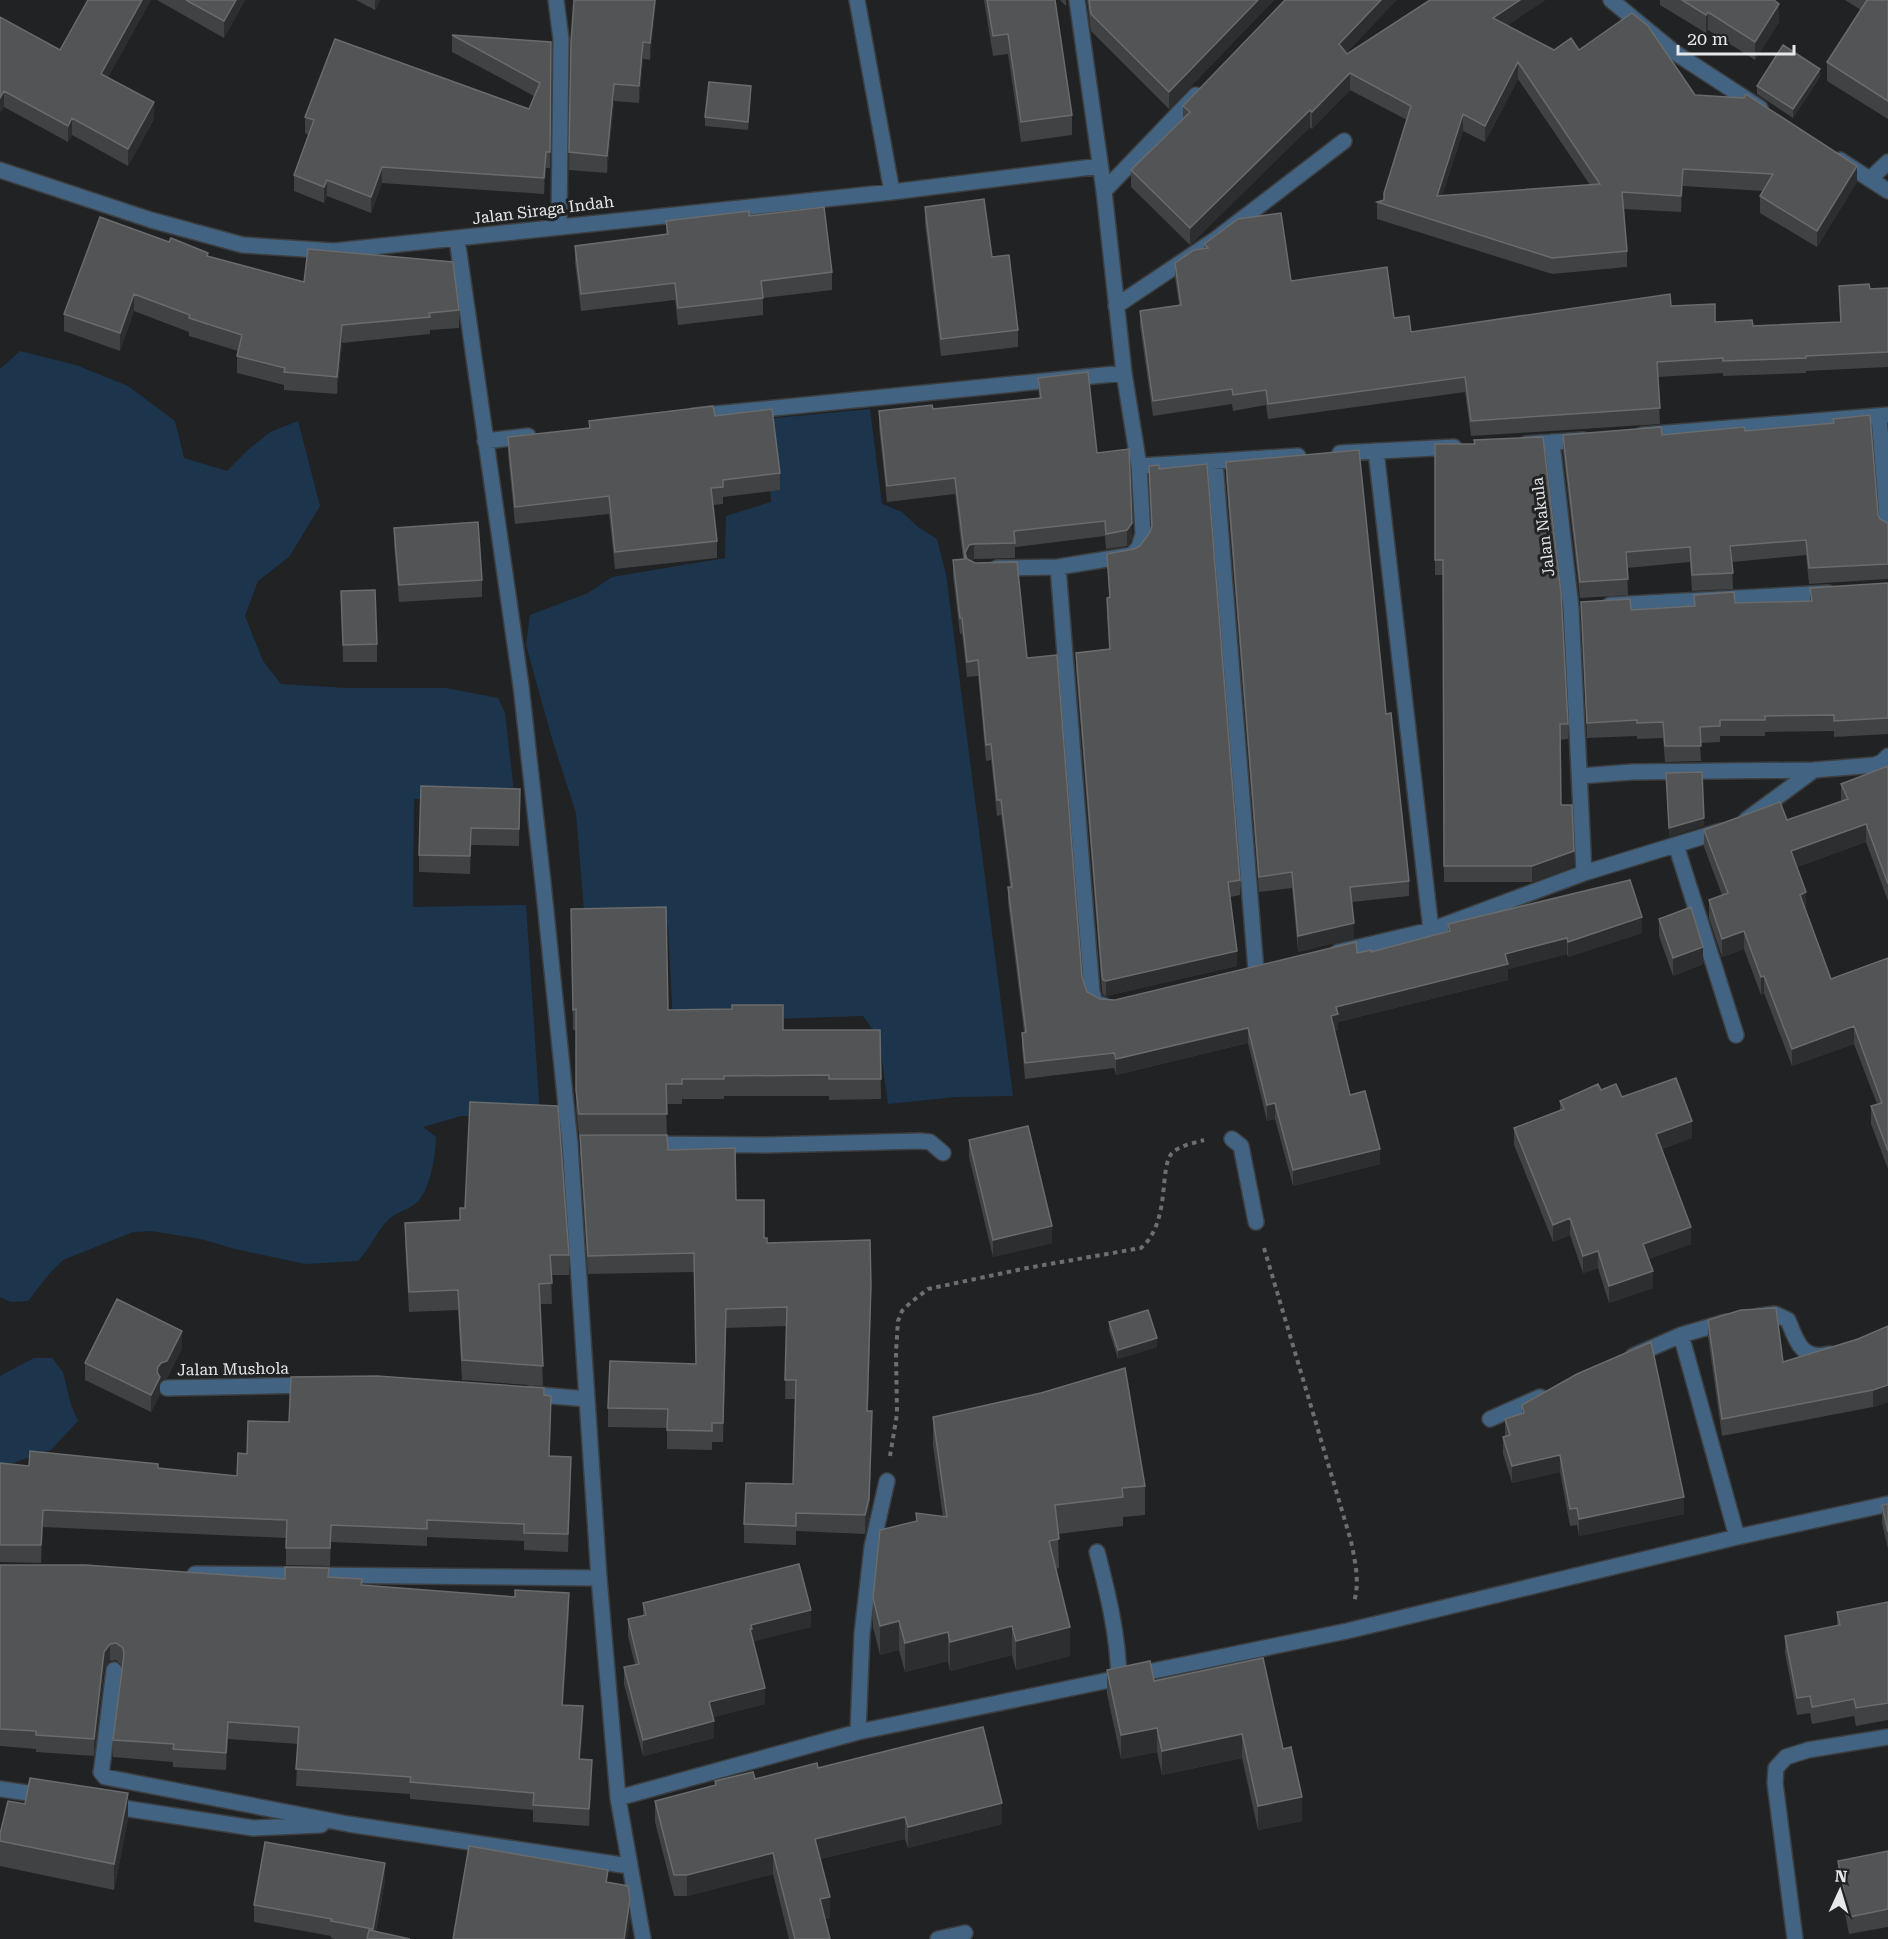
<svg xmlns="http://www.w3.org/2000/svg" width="1888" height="1939" viewBox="0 0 1888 1939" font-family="'Roboto Serif',serif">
  <rect width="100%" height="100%" fill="#202224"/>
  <!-- green -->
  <path fill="#1c354c" d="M20 351 76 365 128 386 175 421 184 458 227 471 249 449 270 432 298 421 320 506 289 557 258 581 245 616 263 661 281 684 347 688H446L498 698 505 713 515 801 414 799 413 907 526 905 540 1115 461 1116 423 1127 436 1137C436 1154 430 1192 416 1203 408 1210 396 1212 388 1220 377 1231 370 1248 358 1261L305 1264 235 1249 201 1239 151 1231 133 1232 63 1260 50 1273 28 1301 11 1302 0 1297V369Z
    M870 409 882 504 902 512 918 527 937 539 946 574 1013 1096 956 1097 888 1104 879 1038 863 1016 673 1022 668 925 585 923 576 813 553 742 526 645 530 615 588 593 612 577 725 558 726 516 771 502 765 419Z
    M34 1358H52L63 1372 71 1405 78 1421 51 1450 10 1464H0V1376Z"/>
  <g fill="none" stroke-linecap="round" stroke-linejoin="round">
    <defs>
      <path id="lane" d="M1097 1552C1108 1594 1118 1635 1119 1679"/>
      <path id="street" d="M556 0 561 39 559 226
        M857 0 892 192
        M1611 0 1674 52 1760 108
        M1840 160 1888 191
        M0 170 151 220 243 245 334 251 892 192 1100 166
        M1870 179 1888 162
        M1104 191 1196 95
        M457 239 521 686 543 883 570 1144 599 1578 618 1798 643 1939
        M1116 306 1216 239 1344 141
        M694 416 1124 373
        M1879 416 1888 529
        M1642 435 1888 415
        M485 441 528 436
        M1552 442 1571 608 1584 873
        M1526 444 1583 440
        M1376 451 1431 930
        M1340 453 1454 447
        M1215 462 1256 971
        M1139 466 1298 456
        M1058 567 1092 992 1095 1002 1105 1006
        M997 568 1058 567 1132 555 1139 547 1143 534 1139 466 1124 373 1104 191 1077 0
        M1610 605 1828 593
        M1580 776 1632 772 1814 770
        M1746 820 1814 770 1875 765 1882 762 1888 756
        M1676 845 1736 1035
        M1338 952 1431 930 1584 873 1721 831
        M1232 1139 1241 1146 1256 1222
        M647 1144 767 1145 920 1141 930 1142 943 1153
        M1759 1316 1775 1314 1788 1320C1796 1340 1802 1362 1829 1354
        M1726 1322 1681 1335 1737 1537
        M1633 1356 1681 1335
        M167 1388 311 1385
        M530 1394 587 1399
        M1490 1419 1540 1397
        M195 1574 599 1578
        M114 1670 102 1767 101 1772 105 1777 348 1824 629 1866
        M858 1732 1347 1631 1737 1537 1888 1504
        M0 1789 48 1796
        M618 1798 858 1732 862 1634 872 1547 887 1481
        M110 1806 253 1828 321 1825
        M938 1939 965 1933
        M1795 1939 1775 1783 1776 1768 1786 1757 1808 1750 1888 1737"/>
    </defs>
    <!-- lane casing -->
    <use href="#lane" stroke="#3c3e40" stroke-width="18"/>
    <!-- street casing -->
    <use href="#street" stroke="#3c3e40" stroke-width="18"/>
    <!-- path -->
    <path stroke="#6c6e70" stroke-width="4" stroke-dasharray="4.5 4.5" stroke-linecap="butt" d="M1264 1248 1351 1541C1355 1561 1360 1582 1354 1602
      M890 1456 897 1414 896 1352 898 1321 902 1311 910 1303 928 1289 1027 1268 1141 1248C1172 1221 1158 1165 1173 1152 1182 1145 1194 1143 1204 1140"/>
    <!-- lane -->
    <use href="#lane" stroke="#426381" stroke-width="15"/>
    <!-- street -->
    <use href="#street" stroke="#426381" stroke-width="15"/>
  </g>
  <!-- wall -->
  <path fill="#404244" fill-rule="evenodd" d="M88 0H151L108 77 154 119 128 166 72 135 68 142 4 107 0 17 60 50Z
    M157 0H245L224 38Z
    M356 0H380L375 10Z
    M574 0H656L650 60 643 59 639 103 614 101 607 173 569 170 571 42Z
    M984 0H1055L1072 115V135L1021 142 1008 54 993 56Z
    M1060 0H1066V6Z
    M1087 0H1274L1169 109 1091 31Z
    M1660 0H1774L1779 22 1755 60 1708 30 1706 33 1660 5Z
    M1845 0H1888V119L1827 81V62L1861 10Z
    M1507 25 1554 50H1579L1695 95 1857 182 1817 247 1760 213V196L1763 191 1683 186 1681 212 1624 209 1627 251V267L1552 274 1377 219V202L1384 201V193L1407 120 1350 90 1312 129 1310 127 1190 245 1131 187V170L1183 118V106L1346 53 1347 54ZM1518 79 1590 185 1442 196 1463 131 1485 142Z
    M452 35 551 42 550 168H546L544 194 382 183 371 213 327 196 324 203 294 191V175L308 135 305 133V117L529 109 534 96 452 52Z
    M1820 77 1793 118 1757 94V86Z
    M751 95 748 130 705 126V117Z
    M925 207 992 257 1018 330V347L941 356 925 224Z
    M749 216 832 272V290L763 298V315L678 325 675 300 581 311 575 263V246L666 235V221Z
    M1204 244 1291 281 1394 318 1411 332 1671 306 1715 322 1753 326 1840 322 1839 286 1870 289 1888 288V367L1806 371V373L1723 376V373L1658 377 1660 424 1471 436 1465 392 1268 419 1266 405 1233 411 1232 404 1153 416 1140 326V311L1179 305 1175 278V263L1204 249Z
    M208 256 304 282 459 310V328L430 330V334L342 343 337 394 284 390V385L237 373V356L238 351 189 336V332L134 311 120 351 64 331V314Z
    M1038 378 1097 453 1132 539 1127 546 1106 549 1105 536 1015 547V558L974 559 971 561 1027 658 1082 977 1087 992 1100 999 1115 1000 1357 953 1371 952 1448 932V924L1642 933 1568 957 1567 954 1508 969V980L1338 1022V1030L1334 1031 1350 1095 1380 1164 1293 1186 1275 1119 1267 1121 1248 1043 1116 1075 1114 1068 1025 1079 1022 1048V1033L1024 1032 1008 903V887H1010L1001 815 997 816 991 760 986 761 978 676 967 677 962 634H960L953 576V560L963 559 955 494 887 502 879 427V411L933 409 1039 398Z
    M715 416 780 473V490L723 497V504L713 505 717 541V558L615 569 609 514 515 524 508 455V437L589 428V421Z
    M1745 431 1878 514 1880 519 1888 523V579L1809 584 1806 555 1732 562 1733 589 1692 591 1690 562 1627 568 1628 595 1580 598 1563 451V435H1662Z
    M1474 440 1568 724V739L1560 740 1561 805 1574 866 1532 882H1444L1443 575H1435V444H1474Z
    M1226 462 1386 714 1409 881V896L1352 902 1354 938 1298 952 1292 888 1259 892 1226 478Z
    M1149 466 1240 880V895L1230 897 1237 966 1106 996 1103 995 1102 990 1076 669V653L1109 649 1107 613V598L1109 597 1107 554 1134 549 1140 546 1150 532 1151 528Z
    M394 528 482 580V597L399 602 394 545Z
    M1888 583V734L1834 737V731L1765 732V736H1720V742L1700 743 1701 761 1665 762 1663 738 1637 739V736L1587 738 1581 602 1631 610 1694 606V595L1735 603 1810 601V588Z
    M341 591 377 644V662H343Z
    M1888 766V901L1866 842 1797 867 1806 910 1831 979 1888 958V1169L1871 1124V1106L1877 1104 1854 1044 1792 1066 1764 993 1761 995 1744 949 1722 957 1709 918V900L1722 895 1704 847V830L1787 820 1841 801V784Z
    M520 789 519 846 471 845 470 874 419 872V855Z
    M1659 919 1703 964 1673 976 1659 936Z
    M571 929 668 1010 732 1009 783 1030H880L881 1099 829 1100V1096H724V1099H682V1104H666L667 1135 579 1134 576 1110V1030H573Z
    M1601 1090 1622 1097 1692 1138 1662 1149 1691 1244 1648 1259 1653 1288 1609 1303 1598 1268 1583 1273 1570 1235 1553 1242 1514 1145V1128L1560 1110V1101Z
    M580 1135 668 1150 736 1200 767 1243 871 1304 868 1411 872 1430 869 1517 865 1534 796 1531V1545L744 1543V1524L793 1484 795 1399H785L787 1326 726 1328 723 1442H712V1450L667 1449V1428L608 1427V1408L696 1364 694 1272 588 1274 580 1154Z
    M969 1140 1052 1243 993 1257 969 1157Z
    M460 1208 569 1255V1275H551L552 1304H540L543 1386 462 1380 458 1310 409 1312 405 1243V1223L460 1220Z
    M1708 1320 1783 1362 1858 1339 1888 1326V1402L1873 1407 1722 1436 1708 1337Z
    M1109 1322 1157 1347 1118 1359 1109 1330Z
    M182 1348 167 1378 161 1380 160 1382V1394L151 1412 85 1380V1363Z
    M544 1395 551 1413 549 1456 571 1475 568 1552 524 1550V1541L427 1537V1546L331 1542 330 1566 286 1565V1538L43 1527 41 1563 0 1562V1463L29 1466 158 1468 237 1476 247 1454 289 1422Z
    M1522 1405 1684 1514 1579 1536 1577 1525 1570 1526 1560 1472 1512 1483 1503 1454V1437L1505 1436V1419L1522 1414Z
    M933 1417 1145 1486V1515L1123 1517V1526L1058 1534 1059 1568 1056 1569 1070 1656 1016 1670 1012 1655 950 1671 948 1661 905 1672 899 1650 880 1655 873 1627V1598L916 1521V1513L943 1517 933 1446Z
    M1888 1504V1549L1882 1523V1505Z
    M0 1565 285 1579 329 1577 362 1585 569 1611 563 1705 583 1724 580 1759 592 1777 589 1826 533 1822V1810L410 1799V1794L296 1786 298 1744 228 1739 226 1770 173 1767V1762L113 1757V1740L122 1665 116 1660 110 1661 104 1669 94 1756 36 1752V1749L0 1746Z
    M1888 1602V1720L1856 1726 1854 1716 1812 1724 1810 1713 1797 1715 1785 1653V1636L1837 1626V1612Z
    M643 1603 811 1627 753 1641 765 1704 713 1717 714 1738 643 1756 624 1684V1667L635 1665 628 1636V1619L643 1616Z
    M1107 1670 1154 1681 1283 1749 1302 1821 1258 1830 1242 1758 1162 1775 1157 1752 1121 1759 1107 1694Z
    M818 1768 1002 1824 908 1848 905 1839 820 1859 830 1918 825 1919 830 1939H789L773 1874 687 1896H674L655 1822V1801L715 1785V1781L755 1779Z
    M25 1804 128 1819 114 1890 0 1866V1834Z
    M1888 1851V1927L1849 1934 1838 1879V1861Z
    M385 1880 376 1931 410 1939H335L331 1938V1936L254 1922V1905Z"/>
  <!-- shaded-wall -->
  <path fill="#2c2e30" d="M142 0H151L101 90V74Z
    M236 0H245L224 38V21Z
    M375 0H380L375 10Z
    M655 0H656L650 60V43Z
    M1258 0H1274L1169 109V92Z
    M1381 0H1397L1339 61V44Z
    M1520 0H1546L1493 35V18Z
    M1779 4V22L1755 60V42Z
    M1708 12V30L1706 33V15Z
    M643 42V59L639 103V86Z
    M1518 62V79L1485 142V126Z
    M1820 69V77L1793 118V109Z
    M1350 73V90L1312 129V112Z
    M614 84V101L607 173V156Z
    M751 86V95L748 130V122Z
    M4 91V107L0 114V98Z
    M154 102V119L128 166V149Z
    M1310 110V127L1190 245V228Z
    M1463 114V131L1437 213V196Z
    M72 118V135L68 142V126Z
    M546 152V168L544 194V178Z
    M1857 166V182L1817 247V231Z
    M382 167V183L371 213V197Z
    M1683 169V186L1681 212V196Z
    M327 180V196L324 203V187Z
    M134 294V311L120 351V333Z
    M342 325V343L337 394V377Z
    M1132 523V539L1127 546V530Z
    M974 544V559L969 561 965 569V553L969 545Z
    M1704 818V826L1669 837V828Z
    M1866 824V842L1791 869V851Z
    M471 828V845L470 874V856Z
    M1574 851V866L1532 882V866Z
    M1806 892V910L1800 912V895Z
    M1642 917V933L1568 957V942Z
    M1354 923V938L1298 952V936Z
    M1744 931V949L1722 957V939Z
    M1567 938V954L1508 969V980L1338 1022V1030L1331 1032V1016L1336 1007 1505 954Z
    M1703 947V964L1673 976V958Z
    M1237 951V966L1106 996V981Z
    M1764 976V993L1761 995V977Z
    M1854 1026V1044L1792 1066V1049Z
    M1248 1028V1043L1116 1075V1059Z
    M1275 1103V1119L1267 1121V1105Z
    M1692 1121V1138L1656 1151V1134Z
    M1380 1149V1164L1293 1186V1170Z
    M1570 1218V1235L1553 1242V1225Z
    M1052 1226V1243L993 1257V1240Z
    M1691 1227V1244L1643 1261V1244Z
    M1598 1251V1268L1583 1273V1256Z
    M1653 1271V1288L1609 1303V1286Z
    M871 1285V1304L867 1430V1411Z
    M726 1309V1328L723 1442V1423Z
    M182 1331V1348L167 1378 161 1380 160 1382V1394L151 1412V1395L158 1367Z
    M1157 1338V1347L1118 1359V1350Z
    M1888 1385V1402L1873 1407V1390Z
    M872 1411 869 1517 865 1534V1515Z
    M1560 1455V1472L1512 1483V1466Z
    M571 1457V1475L568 1552V1534Z
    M1684 1497V1514L1579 1536V1519Z
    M43 1510V1527L41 1563V1545Z
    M331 1525V1542L330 1566V1548Z
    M569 1593V1611L562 1722V1705Z
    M811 1610V1627L752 1642 750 1629 751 1625Z
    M899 1621V1650L880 1655V1626Z
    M1012 1626V1655L950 1671V1642Z
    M1070 1627V1656L1016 1670V1641Z
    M948 1632V1661L905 1672V1643Z
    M110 1644V1661L104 1669 94 1756V1739L104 1652Z
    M765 1688V1704L709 1718V1702Z
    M583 1706V1724L579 1776V1759Z
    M714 1721V1738L643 1756V1740Z
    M228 1722V1739L226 1770V1753Z
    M1157 1728V1752L1121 1759V1735Z
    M1242 1734V1758L1162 1775V1751Z
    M592 1760V1777L589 1826V1809Z
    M128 1793V1819L114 1890V1864Z
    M1302 1797V1821L1258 1830V1806Z
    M1002 1803V1824L908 1848V1827Z
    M905 1817V1839L815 1860V1839Z
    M773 1853V1874L687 1896V1875Z
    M385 1863V1880L374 1939H373V1929Z
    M608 1870V1893L606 1882Z
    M830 1897V1918L820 1921V1899Z
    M630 1899V1923L627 1939H624Z"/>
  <!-- building -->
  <path fill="#525456" stroke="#696b6d" stroke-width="1.5" fill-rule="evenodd" d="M88 0H142L101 74 154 102 128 149 72 118 68 126 4 91 0 98V17L60 50Z
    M186 0H236L224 21Z
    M574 0H655L650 43 643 42 639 86 614 84 607 156 569 152 571 42Z
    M987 0H1055L1072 115 1021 122 1008 34 993 36Z
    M1089 0H1258L1169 92 1091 14Z
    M1285 0H1381L1339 44 1347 54 1430 0H1520L1493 18 1554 50 1571 38 1579 50 1632 13 1648 26 1695 95 1744 98 1746 94 1857 166 1817 231 1760 196 1773 174 1683 169 1681 196 1622 192 1627 251 1552 258 1377 202 1384 200V193L1411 106 1350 73 1312 112 1310 110 1190 228 1131 170 1190 112 1183 106ZM1518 62 1600 184 1437 196 1463 114 1485 126Z
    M1682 0H1774L1779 4 1755 42 1708 12 1706 15Z
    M1867 0H1888V101L1827 62Z
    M452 35 551 42 550 152H546L544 178 382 167 371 197 327 180 324 187 294 175 314 120 305 117 335 39 529 109 540 83Z
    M1783 45 1820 69 1793 109 1757 86Z
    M709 82 751 86 748 122 705 117Z
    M984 199 992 257 1009 255 1018 330 941 339 925 207Z
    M824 207 832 272 761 281 763 298 678 308 675 283 581 294 575 246 668 234 666 221 749 211V216Z
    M1281 213 1291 281 1387 267 1394 318 1409 316 1411 332 1670 294 1671 306 1715 304V322L1752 320 1753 326 1841 322 1839 286 1869 284 1870 289 1888 288V352L1806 356V358L1723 361V358L1657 362 1660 408 1471 421 1465 377 1268 404 1266 390 1233 395 1232 389 1153 401 1140 311 1181 305 1175 263 1194 250 1208 248 1204 244 1238 219Z
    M100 217 169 242 171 238 208 253 207 256 304 282 308 249 453 262 459 310 429 313 430 317 342 325 337 377 284 372 285 368 237 356 242 335 189 318 190 315 134 294 120 333 64 314Z
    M1088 372 1097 453 1129 449 1132 523 1127 530 1106 534 1105 521 1014 531 1015 543 974 544 969 545 965 553 967 559 975 563 1017 562 1027 658 1057 655 1082 977 1087 992 1100 999 1115 1000 1356 942 1357 953 1371 950V952L1450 931 1448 924 1630 880 1642 917 1568 942 1567 938 1505 954 1508 964 1336 1007 1338 1014 1331 1016 1350 1095 1365 1091 1380 1149 1293 1170 1275 1103 1267 1105 1248 1028 1116 1059 1114 1053 1025 1063 1022 1033 1026 1032 1008 887H1012L1001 800H997L991 744 986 745 978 660 967 662 962 618H960L953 560 965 559 955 478 887 486 879 411 932 405 933 409 1041 398 1038 378Z
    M713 406 715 416 772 409 780 473 723 480V487L711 488 717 541 615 552 609 496 515 507 508 437 590 428 589 421Z
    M1870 415 1878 514 1880 519 1888 523V564L1809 568 1806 540 1730 546 1733 573 1692 575 1690 547 1626 552 1628 579 1580 582 1563 435 1661 427 1662 435 1744 427 1745 431 1834 423 1833 419Z
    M1543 437 1561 593 1568 724H1560L1561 805H1572L1574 851 1532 866H1444L1443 560H1435V444H1475L1474 440Z
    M1359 450 1386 714 1391 713 1409 881 1350 887 1354 923 1298 936 1292 872 1259 877 1226 462Z
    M1207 464 1240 880 1228 882 1237 951 1106 981 1103 980 1102 975 1076 653 1110 649 1107 598 1110 597 1107 554 1134 549 1140 546 1150 532 1152 526 1149 466 1159 465V469Z
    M478 522 482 580 399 585 394 528Z
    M1888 583V718L1834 721V715L1765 716V720H1720V726L1700 727 1701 746H1665L1663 722 1637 723V720L1587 723 1581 602 1630 599 1631 610 1695 606 1694 595 1734 592 1735 603 1812 601 1810 588Z
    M375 590 377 644 343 645 341 591Z
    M1888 766V884L1866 824 1791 851 1806 892 1800 895 1831 979 1888 958V1151L1871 1106 1882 1103 1854 1026 1792 1049 1764 976 1761 977 1744 931 1722 939 1709 900 1728 893 1704 830 1780 802 1787 820 1848 799 1841 784Z
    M1702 772 1704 818 1669 828 1666 773Z
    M421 786 520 789 519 829 471 828 470 856 419 855Z
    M666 907 668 1010 732 1009V1005H783V1030H880L881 1079H829V1075L724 1076V1079H682V1084H666L667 1114H579L576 1090V1009L573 1010 571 909Z
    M1691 907 1703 947 1673 958 1659 919Z
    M1676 1078 1692 1121 1656 1134 1691 1227 1643 1244 1653 1271 1609 1286 1598 1251 1583 1256 1570 1218 1553 1225 1514 1128 1564 1109 1560 1101 1598 1084 1601 1090 1616 1084 1622 1097Z
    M470 1102 558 1106 569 1255H550L552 1283 539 1284 543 1366 462 1360 458 1290 409 1292 405 1223 460 1220V1208H465Z
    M1028 1126 1052 1226 993 1240 969 1140Z
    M580 1135H667L668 1150 735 1148 736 1200H764V1238H767V1243L870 1240 871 1285 867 1411H872L869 1499 865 1515 796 1513V1526L744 1524 746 1483 793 1484 796 1380H785L787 1307 726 1309 723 1423H712V1431L667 1430 668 1409 608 1408 610 1361 696 1364 694 1253 588 1256Z
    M117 1299 182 1331 167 1361 161 1363 158 1367 157 1372 160 1377 151 1395 85 1363Z
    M1776 1308 1783 1362 1858 1339 1888 1326V1385L1873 1390 1722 1419 1708 1320 1741 1310Z
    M1148 1310 1157 1338 1118 1350 1109 1322Z
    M1651 1342 1684 1497 1579 1519 1577 1508 1570 1509 1560 1455 1512 1466 1503 1437 1510 1435 1505 1419 1524 1413 1522 1405 1577 1374Z
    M1125 1368 1145 1486 1122 1488 1123 1497 1055 1505 1059 1539 1049 1541 1070 1627 1016 1641 1012 1626 950 1642 948 1632 905 1643 899 1621 880 1626 873 1598 880 1530 917 1521 916 1513 947 1517 933 1417 1041 1393Z
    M377 1376 544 1388V1395L551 1396 549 1456 571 1457 568 1534 524 1533V1524L427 1520V1529L331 1525 330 1548H286L287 1520 43 1510 41 1545H0V1463L29 1466 30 1451 158 1464V1468L237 1476 238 1453 247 1454 248 1421 289 1422 291 1377Z
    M1888 1504V1532L1882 1505Z
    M799 1564 811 1610 751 1625 752 1629H750L765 1688 709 1702 714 1721 643 1740 624 1667 639 1664 628 1619 646 1615 643 1603Z
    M0 1565H85L285 1579V1567L329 1568 328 1577 362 1579 361 1585 515 1597V1590L569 1593 562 1705 583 1706 579 1759 592 1760 589 1809 533 1805 534 1793 410 1782 411 1777 296 1769 299 1727 228 1722 226 1753 173 1749 174 1744 113 1740 124 1654 123 1648 116 1643 110 1644 104 1652 94 1739 36 1735V1731L0 1729Z
    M1888 1602V1703L1856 1708 1854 1699 1812 1707 1810 1696 1797 1698 1785 1636 1840 1625 1837 1612Z
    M1263 1658 1283 1749 1291 1747 1302 1797 1258 1806 1242 1734 1162 1751 1157 1728 1121 1735 1107 1670 1150 1661 1154 1681Z
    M983 1727 1002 1803 908 1827 905 1817 815 1839 830 1897 820 1899 830 1939H795L773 1853 687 1875H674L655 1801 716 1785 715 1781 753 1772 755 1779 817 1763 818 1768Z
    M30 1778 128 1793 114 1864 0 1841V1834L8 1801 25 1804Z
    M265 1842 385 1863 373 1929 331 1921 332 1919 254 1905Z
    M469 1846 608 1870 606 1882 628 1886 630 1899 624 1939H453Z
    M1888 1851V1909L1849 1917 1838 1861Z
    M369 1930 410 1939H367Z"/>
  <g text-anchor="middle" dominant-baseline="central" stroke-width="6" stroke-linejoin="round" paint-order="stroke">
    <!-- street labels -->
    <g font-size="16" fill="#e6e8e9" stroke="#202224">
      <text transform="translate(543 210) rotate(-7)">Jalan Siraga Indah</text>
      <text transform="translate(1543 527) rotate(-97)">Jalan Nakula</text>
      <text transform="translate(233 1369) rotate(-1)">Jalan Mushola</text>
    </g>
  </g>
  <!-- north arrow -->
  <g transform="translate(1840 1891) rotate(4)" stroke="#202224" stroke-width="4.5" paint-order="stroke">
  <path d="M0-4.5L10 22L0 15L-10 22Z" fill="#e6e8e9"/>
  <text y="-9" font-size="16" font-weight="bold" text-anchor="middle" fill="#e6e8e9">N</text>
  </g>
  <!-- scale -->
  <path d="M1678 45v9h116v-9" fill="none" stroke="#e6e8e9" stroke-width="3"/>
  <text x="1687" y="45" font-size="18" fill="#e6e8e9" stroke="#202224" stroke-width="4.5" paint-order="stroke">20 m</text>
</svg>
